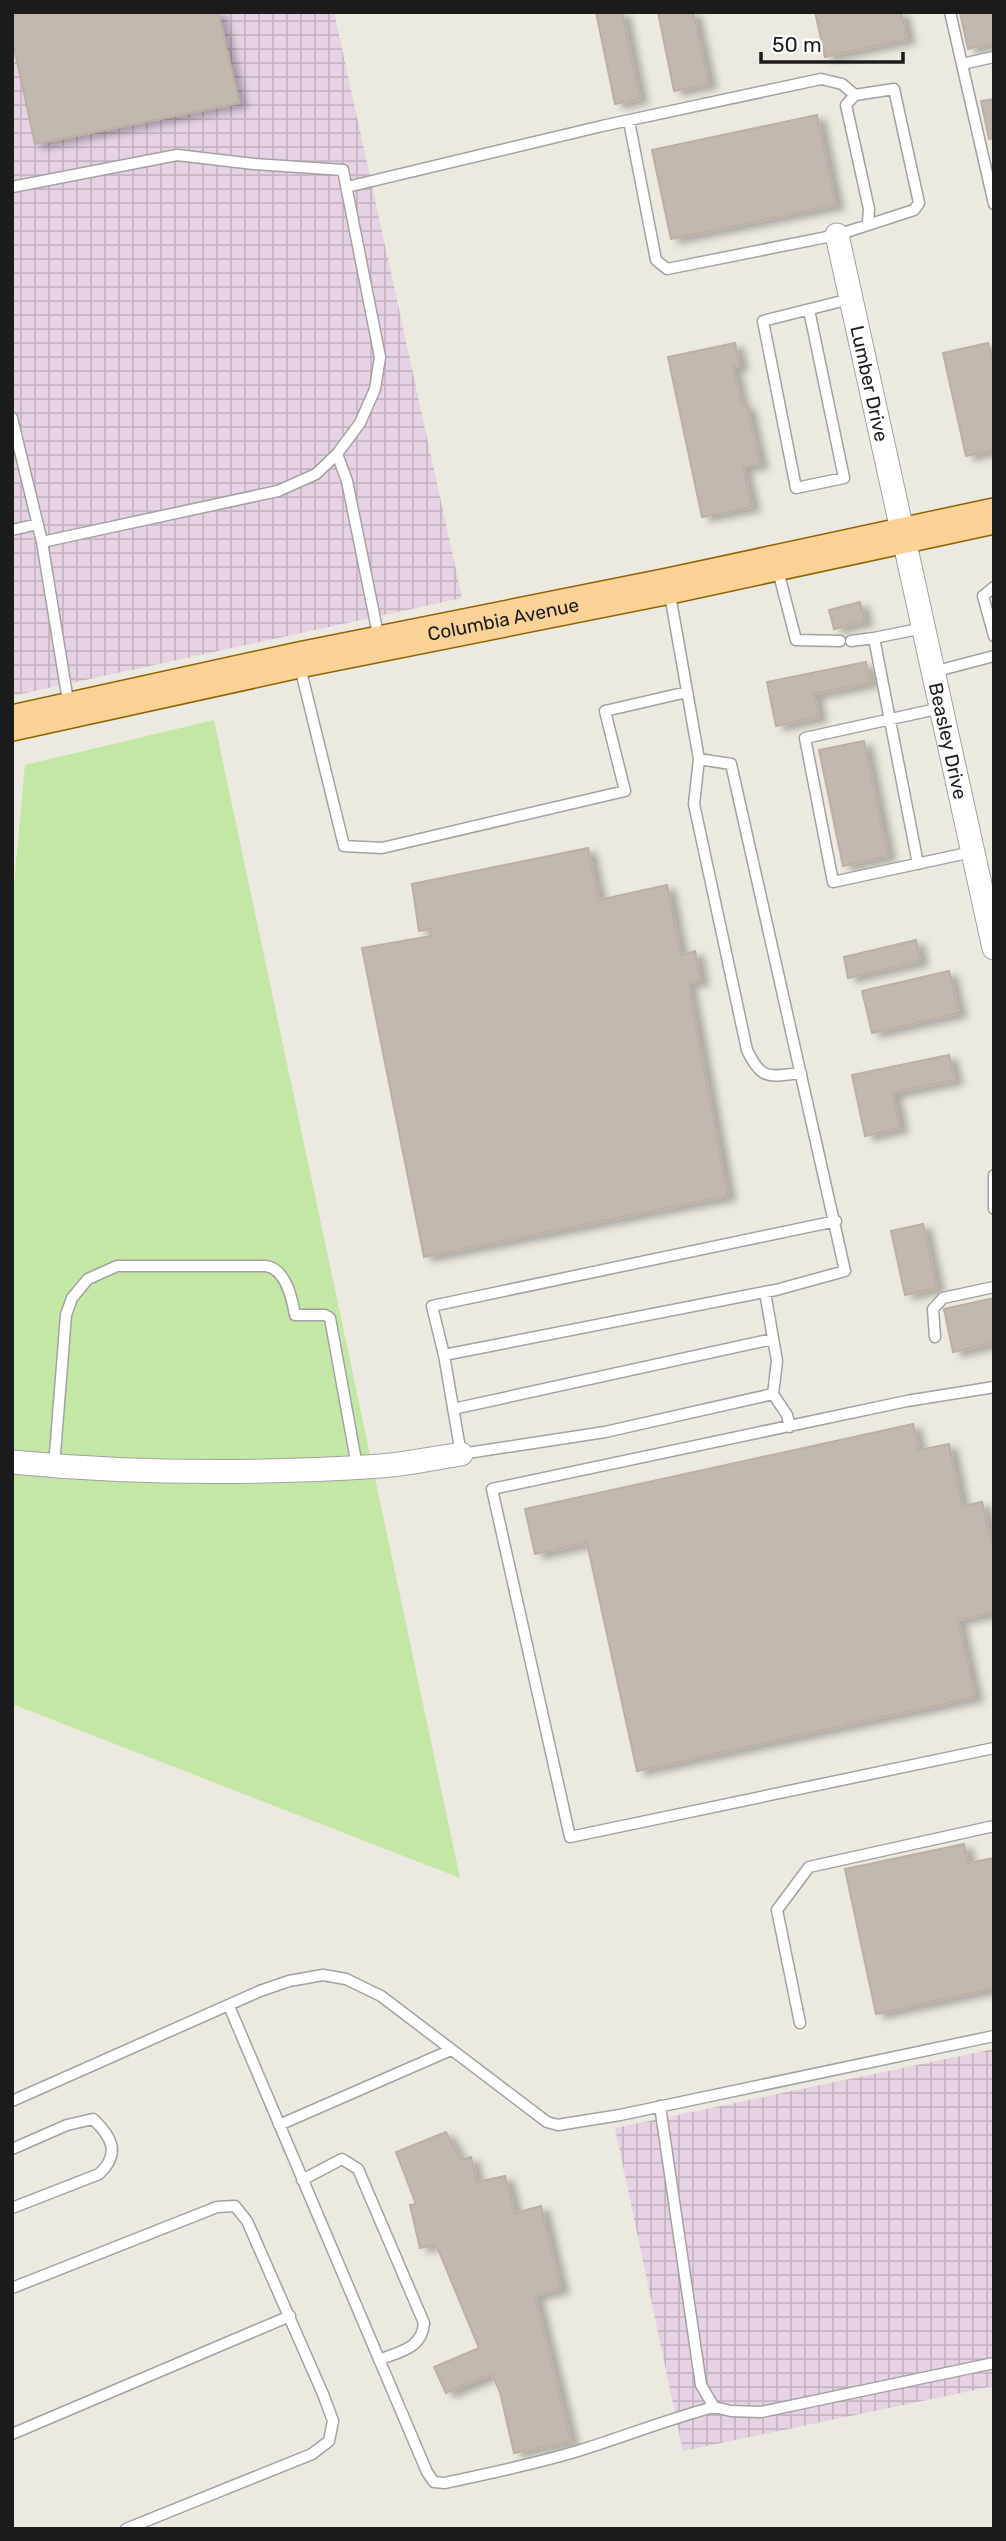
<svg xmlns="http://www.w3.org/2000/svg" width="1006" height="2541" viewBox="0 0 1006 2541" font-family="Rubik,sans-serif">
  <defs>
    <pattern id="industrial-grid" width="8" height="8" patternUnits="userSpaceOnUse" patternTransform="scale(1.75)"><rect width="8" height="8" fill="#e6d2e2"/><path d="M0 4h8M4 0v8" fill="none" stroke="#c5b4c1"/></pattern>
    <filter id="shadow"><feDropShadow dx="8" dy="4.5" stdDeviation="3.5" flood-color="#0004"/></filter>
  </defs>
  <rect width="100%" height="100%" fill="#ece9e0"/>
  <!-- industrial -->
  <path fill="url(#industrial-grid)" d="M12 12H334L462 598 12 696Z
    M994 2049V2386L683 2451 615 2128Z"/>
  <!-- grass -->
  <path fill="#c5e7a5" d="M214 720 460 1878 12 1704V905L25 765Z"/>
  <!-- building -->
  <path fill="#c1b8b0" stroke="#beafa3" stroke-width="2" filter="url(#shadow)" d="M12 12H218L239 103 35 144 12 38Z
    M596 12H622L640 99 615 104Z
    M658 12H693L709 84 674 91Z
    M815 12H901L907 39 825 57Z
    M960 12H994V43L968 49Z
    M994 99V138L989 139 981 101Z
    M817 115 836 205 671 239 652 150Z
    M735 343 740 366 733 367 742 406 747 405 760 464 743 467 752 507 702 517 668 357Z
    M988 343 994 367V450L966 456 943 353Z
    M860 602 865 621 834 629 829 610Z
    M866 662 870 683 814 694 819 717 776 726 767 682Z
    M864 741 888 856 843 866 819 750Z
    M588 848 599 900 667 885 681 955 695 951 701 981 688 983 728 1196 424 1257 362 948 431 936 430 929 419 931 412 884Z
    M916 940 920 961 848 978 844 957Z
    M949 971 959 1013 872 1033 862 991Z
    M949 1055 955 1080 893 1093 900 1128 865 1136 852 1075Z
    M923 1224 937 1288 905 1295 891 1231Z
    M994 1298V1343L953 1352 944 1309Z
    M913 1424 919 1450 949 1444 962 1506 982 1502 994 1554V1612L958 1620 975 1697 637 1771 587 1543 535 1554 525 1509Z
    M964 1844 968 1863 994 1858V1988L876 2014 845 1869Z
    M446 2132 461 2160 471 2157 477 2182 505 2176 515 2213 541 2206 561 2289 535 2295 571 2441 514 2453 500 2392 492 2374 446 2393 434 2367 479 2348 436 2244 420 2248 410 2205 416 2204 396 2152Z"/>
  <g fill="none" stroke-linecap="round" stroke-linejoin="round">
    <defs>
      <path id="lane" d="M950 12 994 204
        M962 64 994 57
        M629 121 656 260 667 269 837 235 914 210 919 203 894 89 855 95 846 105 869 209 868 223
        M12 187 177 155 254 164 343 170 380 357 375 389 360 423 337 454 316 474 278 491 42 542
        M347 187 602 126 821 79 842 84 855 95
        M809 310 844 478 796 488 763 321 850 299
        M12 418 42 542 69 707
        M337 454 347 481 379 639
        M12 530 38 524
        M777 567 796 640 840 641
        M994 587 983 596 994 636
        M669 589 699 759 731 764 845 1271 776 1290 765 1292 444 1355 461 1454 605 1432 773 1394 777 1361 765 1292
        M851 641 874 638
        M299 663 344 846 382 848 625 791 605 711 687 692
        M933 672 994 656
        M941 708 805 738 833 882 972 852
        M699 759 694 804 747 1050C762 1082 770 1076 801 1073
        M918 864 874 638 923 628
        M994 1175V1209
        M935 1337 933 1309 943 1298 994 1287
        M444 1355 432 1306 836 1221
        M994 1387 907 1401 492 1489 570 1837 994 1748
        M773 1394 787 1415 790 1427
        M453 1409 773 1339
        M54 1466 66 1315 72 1298 88 1279 117 1266H266C286 1269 292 1298 295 1315H325L330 1318 357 1466
        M229 2006 427 2472 434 2482 445 2483C490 2473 536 2464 581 2450 626 2436 668 2419 714 2407
        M800 2023 777 1910 809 1867 994 1826
        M12 2101 260 1991 289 1981 323 1975 346 1979 381 1996 547 2122 558 2125 620 2115 994 2036
        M660 2106 701 2385 714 2407 731 2411 761 2412 994 2363
        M279 2125 451 2050
        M12 2149 67 2125 93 2119C112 2137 121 2154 99 2174L12 2208
        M302 2180 342 2159 358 2169 424 2323C422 2349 400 2351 379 2360
        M12 2288 217 2207 235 2206 247 2221 323 2394 333 2421 329 2441 312 2454 126 2529
        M12 2434 290 2316"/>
      <g id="street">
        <path id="s1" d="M837 235 994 948"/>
        <path d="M12 1462C135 1474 258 1474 381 1466 408 1464 435 1458 461 1454"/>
      </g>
      <g id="primary">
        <path id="s2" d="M12 723 299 660 669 586 994 516"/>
      </g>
    </defs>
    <!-- lane casing -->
    <use href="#lane" stroke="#a2a2a2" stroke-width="13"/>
    <!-- street casing -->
    <use href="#street" stroke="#a2a2a2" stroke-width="25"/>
    <!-- primary casing -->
    <use href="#primary" stroke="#906302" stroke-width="38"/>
    <!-- lane -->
    <use href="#lane" stroke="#fff" stroke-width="10"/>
    <!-- street -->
    <use href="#street" stroke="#fff" stroke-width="23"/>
    <!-- primary -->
    <use href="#primary" stroke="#fad197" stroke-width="35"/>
  </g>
  <g text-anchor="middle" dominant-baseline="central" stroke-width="5" stroke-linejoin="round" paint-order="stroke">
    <!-- street labels -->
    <g font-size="19" fill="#1b1b1b" stroke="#fff">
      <text stroke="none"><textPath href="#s1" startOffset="152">Lumber Drive</textPath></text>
      <text stroke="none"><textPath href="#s2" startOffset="502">Columbia Avenue</textPath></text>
      <text stroke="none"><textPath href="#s1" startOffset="518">Beasley Drive</textPath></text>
    </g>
  </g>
  <!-- border -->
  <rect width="1006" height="2541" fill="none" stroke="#1b1b1b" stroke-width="28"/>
  <!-- scale -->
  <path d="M761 52v10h142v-10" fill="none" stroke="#1b1b1b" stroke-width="3.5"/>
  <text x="772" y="52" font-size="21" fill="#1b1b1b" stroke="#ffffff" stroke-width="5" paint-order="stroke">50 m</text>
</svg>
